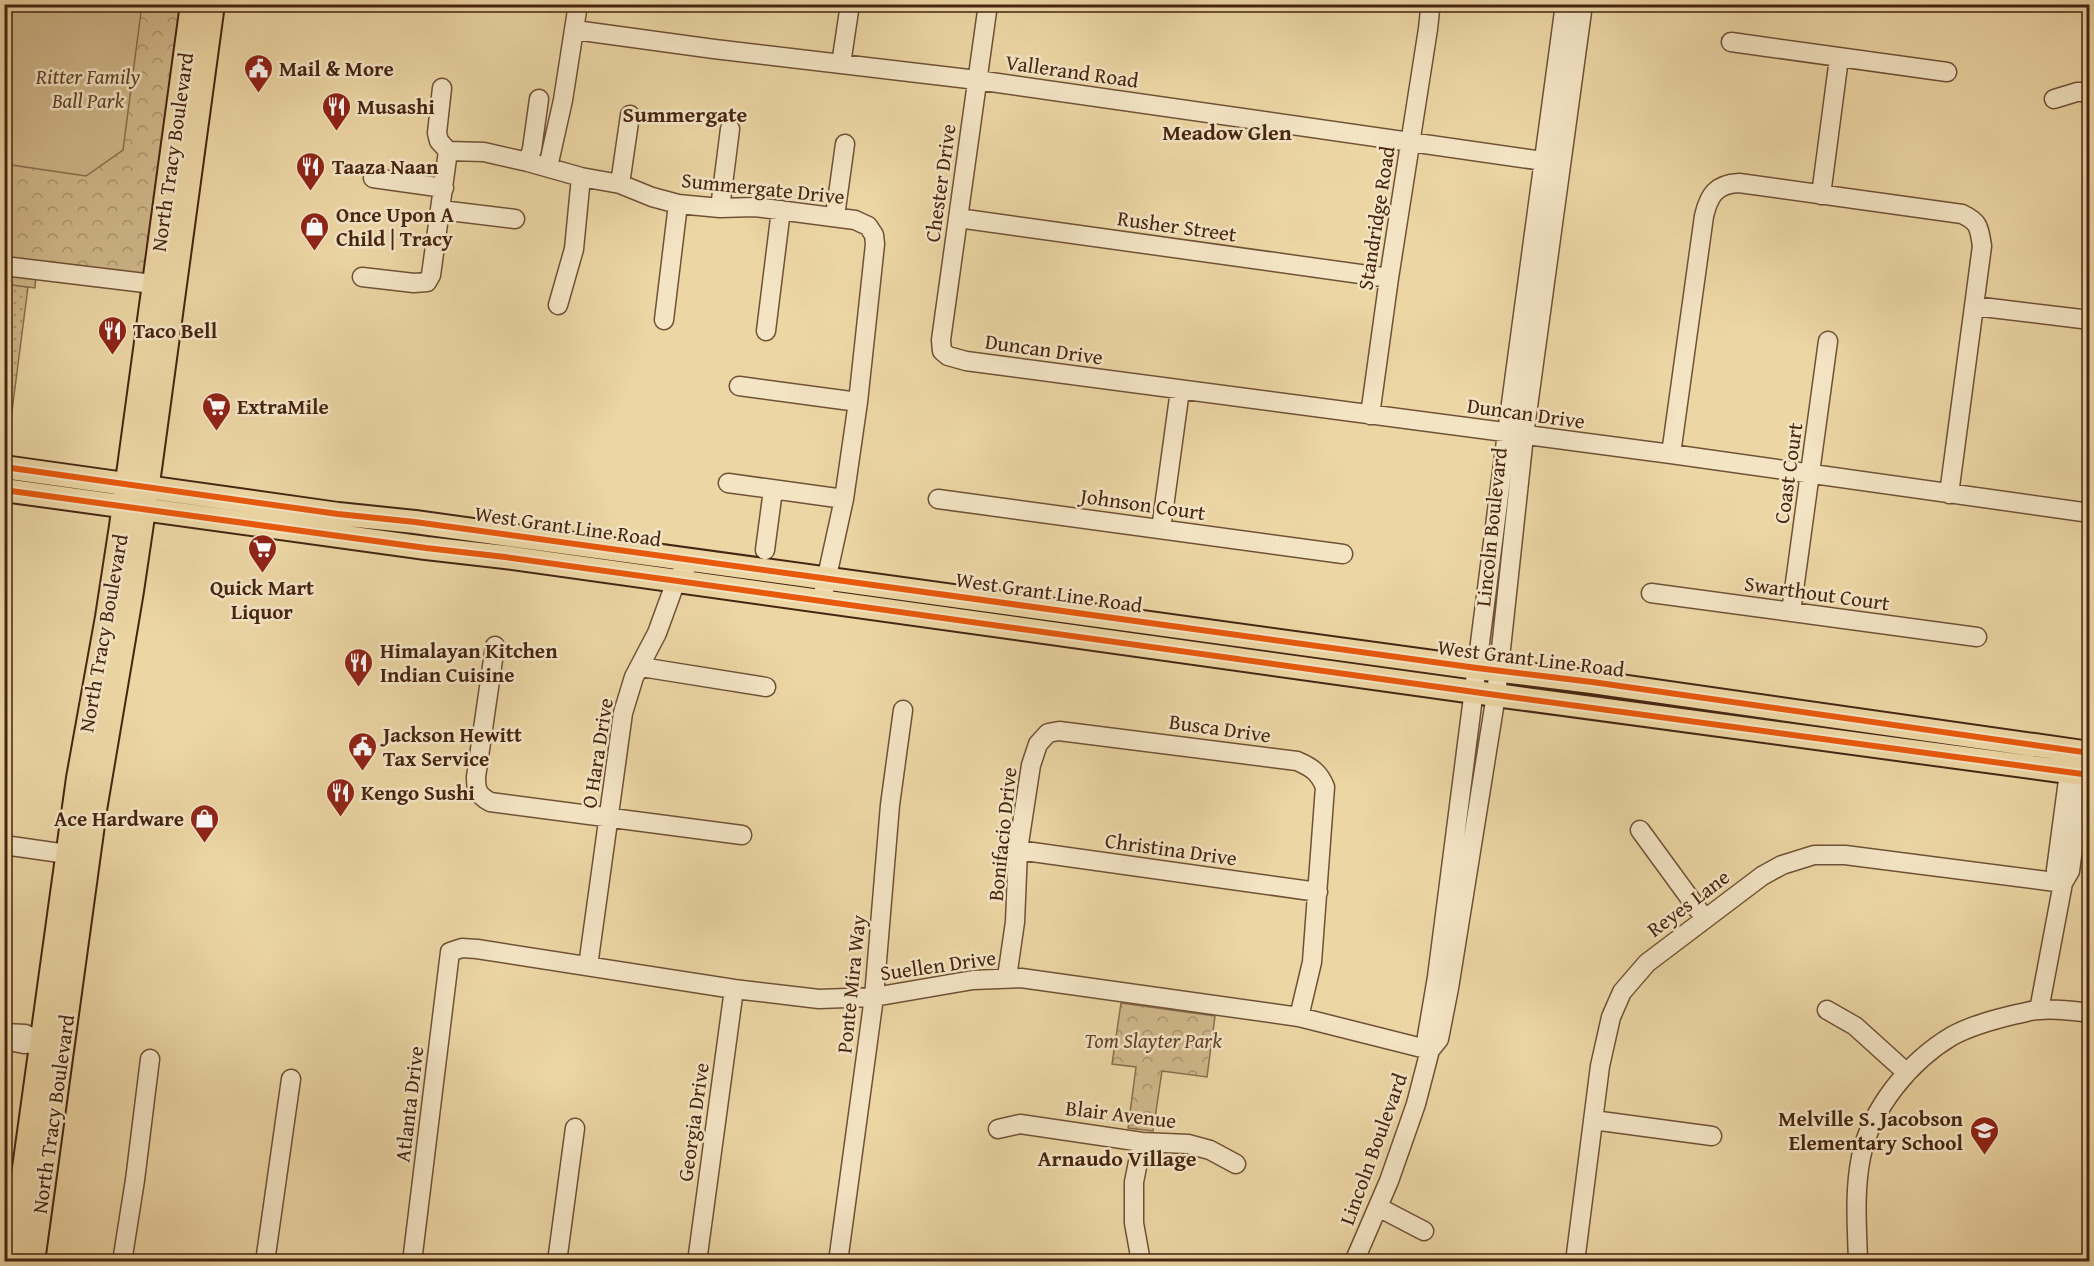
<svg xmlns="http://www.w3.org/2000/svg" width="2094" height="1266" viewBox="0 0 2094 1266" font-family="'Gentium Book Plus',serif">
  <defs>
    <pattern id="grass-dots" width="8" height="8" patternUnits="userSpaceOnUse" patternTransform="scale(1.5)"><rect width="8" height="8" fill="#d0b88b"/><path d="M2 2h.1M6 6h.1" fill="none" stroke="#ab9570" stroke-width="1.8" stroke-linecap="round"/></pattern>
    <pattern id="park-crowns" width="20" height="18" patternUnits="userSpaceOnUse" patternTransform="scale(1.5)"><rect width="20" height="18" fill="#d0b88b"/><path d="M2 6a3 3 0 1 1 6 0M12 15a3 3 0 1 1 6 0" fill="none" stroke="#ab9570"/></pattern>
  </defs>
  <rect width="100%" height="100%" fill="#ecd6a4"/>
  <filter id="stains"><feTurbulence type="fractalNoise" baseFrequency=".00333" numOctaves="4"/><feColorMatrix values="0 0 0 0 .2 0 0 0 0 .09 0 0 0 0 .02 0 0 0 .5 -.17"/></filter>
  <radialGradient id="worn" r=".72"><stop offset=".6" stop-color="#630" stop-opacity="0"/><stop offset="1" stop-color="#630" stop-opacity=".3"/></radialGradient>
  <!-- grass -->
  <path fill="url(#grass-dots)" stroke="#8b6e4e" stroke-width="1.5" d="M5 284 28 287 7 450H5Z"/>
  <!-- park -->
  <path fill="url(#park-crowns)" stroke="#8b6e4e" stroke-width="1.5" d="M5 5H184L145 275 36 274 35 288 5 284Z
    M1121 1003 1215 1016 1207 1077 1162 1071 1153 1131 1128 1128 1136 1067 1112 1064Z"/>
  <!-- pitch -->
  <path fill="#d0b88b" stroke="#8b6e4e" stroke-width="1.5" d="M91 5 141 12 123 150 86 176 5 164V5Z"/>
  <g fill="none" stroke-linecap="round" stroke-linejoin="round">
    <defs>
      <path id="minor" d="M988 4 941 340 942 351 948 356 966 361 1671 454 2090 513
        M575 30 714 49 977 80 1557 163
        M1731 42 1947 72
        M841 64 850 4
        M442 88 437 133 439 141 448 151
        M2054 99 2077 92H2090
        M448 151 484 152 528 162 581 177 620 184 652 197 678 204 720 208 755 207 855 220 868 226 874 235 875 244 858 402 844 499 824 590
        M528 162 532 149 539 99
        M548 167 563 100 578 4
        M373 178 444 188
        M620 184 630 115
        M1821 195 1839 58
        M720 208 730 129
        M441 210 515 219
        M835 216 845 144
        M958 218 1389 278
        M4 266 153 284 158 287 161 294
        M362 277 414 283 427 282 431 275 448 151
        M558 305 574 249 581 177
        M1974 306 2090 320
        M664 320 678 204
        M766 331 781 210
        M739 386 858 402
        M1370 415 1389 278 1428 29 1430 10 1428 4
        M1671 454 1704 216C1709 195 1716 184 1739 183L1962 214C1979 222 1979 227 1982 246L1949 494
        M728 483 844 499
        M938 499 1343 554
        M1161 529 1180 390
        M765 550 773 490
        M1651 593 1977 637
        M1791 612 1828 341
        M495 646 476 777C476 791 478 795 490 802L742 835
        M641 667 766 687
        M1640 830 1705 919
        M4 845 67 854 74 858 76 862
        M1018 850 1318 892
        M2063 883 2056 870 2069 773 2075 760
        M588 966 623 713 634 677 657 633 676 581 691 560
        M1007 977 1015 922 1018 850 1031 765 1038 744 1048 733 1059 731 1297 761C1311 767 1319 772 1325 787L1312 962 1299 1017
        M1827 1010 1855 1026 1907 1073
        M2039 1010 2063 883 2070 871 2083 774 2080 762
        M4 1033 25 1034 41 1042 24 1044 4 1040
        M1429 1042 1427 1036 1437 977 1507 433 1565 4
        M1593 1120 1712 1136
        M998 1129 1020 1124 1142 1142 1188 1144 1210 1150 1236 1164
        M1378 1207 1424 1231
        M122 1262 135 1180 150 1059
        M265 1262 291 1079
        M412 1262 450 952 462 948 477 949 734 989 819 999 874 997 973 980 1021 978 1299 1017 1430 1050
        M557 1262 575 1128
        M697 1262 734 989
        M838 1262 874 997 890 805 903 710
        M1141 1262 1134 1223V1182L1142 1142
        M1354 1262 1389 1181 1416 1104 1430 1050 1439 1039 1449 988 1496 695 1524 436 1583 4
        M1575 1262 1600 1066 1611 1017 1622 992 1647 963 1762 876 1782 865 1814 855H1845L2063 883
        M1858 1262C1857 1226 1854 1192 1861 1157 1871 1108 1910 1061 1952 1036 1972 1025 1996 1019 2017 1014 2024 1013 2032 1010 2039 1010 2056 1008 2074 1011 2090 1013"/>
      <path id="major" d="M4 467 338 514 415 522 1477 668 1592 682 2090 753
        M4 490 426 548 505 557 1496 695 2090 775
        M11 1262 78 778 107 617 121 526 192 4
        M33 1262 95 810 132 591 150 469 213 4"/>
    </defs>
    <!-- minor casing -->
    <use href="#minor" stroke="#705136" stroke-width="21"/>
    <!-- major casing -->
    <use href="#major" stroke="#462512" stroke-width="26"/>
    <!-- minor -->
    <use href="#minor" stroke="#f3e4c4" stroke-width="18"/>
    <!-- major -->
    <use href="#major" stroke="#ecd6a4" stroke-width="22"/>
    <defs>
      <path id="cycleway" d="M4 467 338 514 415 522 1477 668 1592 682 2090 753
        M4 490 426 548 505 557 1496 695 2090 775"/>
    </defs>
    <!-- cycleway casing -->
    <use href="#cycleway" stroke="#f3e4c4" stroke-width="10"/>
    <!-- cycleway -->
    <use href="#cycleway" stroke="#e8590c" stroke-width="6"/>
  </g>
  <!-- icons -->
  <defs>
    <symbol id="civic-pin" viewBox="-11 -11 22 30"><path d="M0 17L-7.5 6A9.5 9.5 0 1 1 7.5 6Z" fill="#8f2418" stroke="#f3e4c4"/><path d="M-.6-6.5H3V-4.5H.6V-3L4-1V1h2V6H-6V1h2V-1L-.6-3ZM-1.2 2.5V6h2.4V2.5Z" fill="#fff"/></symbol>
    <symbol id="restaurant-pin" viewBox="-11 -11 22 30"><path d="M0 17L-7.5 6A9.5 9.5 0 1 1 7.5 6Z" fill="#8f2418" stroke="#f3e4c4"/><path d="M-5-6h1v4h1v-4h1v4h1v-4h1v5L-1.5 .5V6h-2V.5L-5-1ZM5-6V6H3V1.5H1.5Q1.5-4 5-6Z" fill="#fff"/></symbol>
    <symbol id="shop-pin" viewBox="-11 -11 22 30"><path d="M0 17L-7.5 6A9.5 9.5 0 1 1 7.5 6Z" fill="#8f2418" stroke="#f3e4c4"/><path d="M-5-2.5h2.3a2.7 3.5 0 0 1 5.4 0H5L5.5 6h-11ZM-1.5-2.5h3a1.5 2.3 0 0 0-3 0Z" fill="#fff"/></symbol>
    <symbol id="supermarket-pin" viewBox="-11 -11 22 30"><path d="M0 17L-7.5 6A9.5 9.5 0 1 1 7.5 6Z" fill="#8f2418" stroke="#f3e4c4"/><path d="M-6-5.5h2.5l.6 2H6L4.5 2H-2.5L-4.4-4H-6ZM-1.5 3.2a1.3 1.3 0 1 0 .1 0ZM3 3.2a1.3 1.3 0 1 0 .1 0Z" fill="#fff"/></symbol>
    <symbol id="school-pin" viewBox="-11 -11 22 30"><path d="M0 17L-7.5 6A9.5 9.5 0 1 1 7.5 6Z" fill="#8f2418" stroke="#f3e4c4"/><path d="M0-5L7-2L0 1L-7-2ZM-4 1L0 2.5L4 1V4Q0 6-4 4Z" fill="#fff"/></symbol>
  </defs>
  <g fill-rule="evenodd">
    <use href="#civic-pin" x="242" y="52" width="33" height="45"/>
    <use href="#restaurant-pin" x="320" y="90" width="33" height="45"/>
    <use href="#restaurant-pin" x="294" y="150" width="33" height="45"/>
    <use href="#shop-pin" x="298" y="210" width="33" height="45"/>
    <use href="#restaurant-pin" x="96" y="314" width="33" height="45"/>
    <use href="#supermarket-pin" x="200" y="390" width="33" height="45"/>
    <use href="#supermarket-pin" x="246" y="532" width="33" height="45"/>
    <use href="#restaurant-pin" x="342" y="646" width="33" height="45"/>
    <use href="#civic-pin" x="346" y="730" width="33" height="45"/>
    <use href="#restaurant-pin" x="324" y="776" width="33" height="45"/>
    <use href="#shop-pin" x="188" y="802" width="33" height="45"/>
    <use href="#school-pin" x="1968" y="1114" width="33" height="45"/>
  </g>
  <g text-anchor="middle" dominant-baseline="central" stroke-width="5" stroke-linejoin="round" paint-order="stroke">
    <!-- poi labels -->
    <g font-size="21" font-weight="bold" fill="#462512" stroke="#f3e4c4" text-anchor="start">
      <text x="279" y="68">Mail &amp; More</text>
      <text x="357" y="106">Musashi</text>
      <text x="332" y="166">Taaza Naan</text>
      <text x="336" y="214">Once Upon A<tspan x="336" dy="24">Child | Tracy</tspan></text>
      <text x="133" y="330">Taco Bell</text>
      <text x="237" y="406">ExtraMile</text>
      <text x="262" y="587" text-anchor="middle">Quick Mart<tspan x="262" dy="24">Liquor</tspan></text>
      <text x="380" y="650">Himalayan Kitchen<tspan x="380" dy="24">Indian Cuisine</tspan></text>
      <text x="383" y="734">Jackson Hewitt<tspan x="383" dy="24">Tax Service</tspan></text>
      <text x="361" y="792">Kengo Sushi</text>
      <text x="184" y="818" text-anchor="end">Ace Hardware</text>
      <text x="1963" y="1118" text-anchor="end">Melville S. Jacobson<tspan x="1963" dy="24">Elementary School</tspan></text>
    </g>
    <!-- street labels -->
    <g font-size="21" fill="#462512" stroke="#f3e4c4">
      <text transform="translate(1072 71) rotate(8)">Vallerand Road</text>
      <text transform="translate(172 152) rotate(-82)">North Tracy Boulevard</text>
      <text transform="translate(940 183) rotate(-82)">Chester Drive</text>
      <text transform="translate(763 188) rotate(6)">Summergate Drive</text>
      <text transform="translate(1376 218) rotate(-81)">Standridge Road</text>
      <text transform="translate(1177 226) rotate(8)">Rusher Street</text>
      <text transform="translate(1044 349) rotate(8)">Duncan Drive</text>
      <text transform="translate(1526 413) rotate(8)">Duncan Drive</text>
      <text transform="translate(1788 473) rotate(-82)">Coast Court</text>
      <text transform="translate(1143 504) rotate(8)">Johnson Court</text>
      <text transform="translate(568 526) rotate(8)">West Grant Line Road</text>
      <text transform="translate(1491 527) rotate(-84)">Lincoln Boulevard</text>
      <text transform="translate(1049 592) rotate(8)">West Grant Line Road</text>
      <text transform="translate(1817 593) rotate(8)">Swarthout Court</text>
      <text transform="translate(103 633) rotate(-80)">North Tracy Boulevard</text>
      <text transform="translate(1531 658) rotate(7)">West Grant Line Road</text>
      <text transform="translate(1220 728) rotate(8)">Busca Drive</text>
      <text transform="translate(597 753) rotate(-81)">O Hara Drive</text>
      <text transform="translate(1002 834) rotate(-84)">Bonifacio Drive</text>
      <text transform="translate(1171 849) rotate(8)">Christina Drive</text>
      <text transform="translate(1688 903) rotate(-37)">Reyes Lane</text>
      <text transform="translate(938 965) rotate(-8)">Suellen Drive</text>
      <text transform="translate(851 984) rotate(-84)">Ponte Mira Way</text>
      <text transform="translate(409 1104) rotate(-83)">Atlanta Drive</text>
      <text transform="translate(53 1114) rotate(-82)">North Tracy Boulevard</text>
      <text transform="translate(1121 1114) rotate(7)">Blair Avenue</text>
      <text transform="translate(693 1122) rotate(-82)">Georgia Drive</text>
      <text transform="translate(1373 1149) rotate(-70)">Lincoln Boulevard</text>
    </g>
    <!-- park labels -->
    <g font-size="21" font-style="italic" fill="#62422a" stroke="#f3e4c4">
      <text x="88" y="76">Ritter Family<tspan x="88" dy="24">Ball Park</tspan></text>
      <text x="1153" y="1040">Tom Slayter Park</text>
    </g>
    <!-- neighbourhood labels -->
    <g font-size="22" font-weight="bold" fill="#462512" stroke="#f3e4c4">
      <text x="685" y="114">Summergate</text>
      <text x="1227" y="132">Meadow Glen</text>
      <text x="1117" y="1158">Arnaudo Village</text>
    </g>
  </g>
  <!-- margin -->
  <rect width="2094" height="1266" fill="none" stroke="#ecd6a4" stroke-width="24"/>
  <rect x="6" y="6" width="2082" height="1254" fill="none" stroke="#462512" stroke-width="3"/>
  <rect x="12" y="12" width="2070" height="1242" fill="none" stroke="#462512" stroke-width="1.5"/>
  <rect width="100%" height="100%" filter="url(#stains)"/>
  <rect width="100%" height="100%" fill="url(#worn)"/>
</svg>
